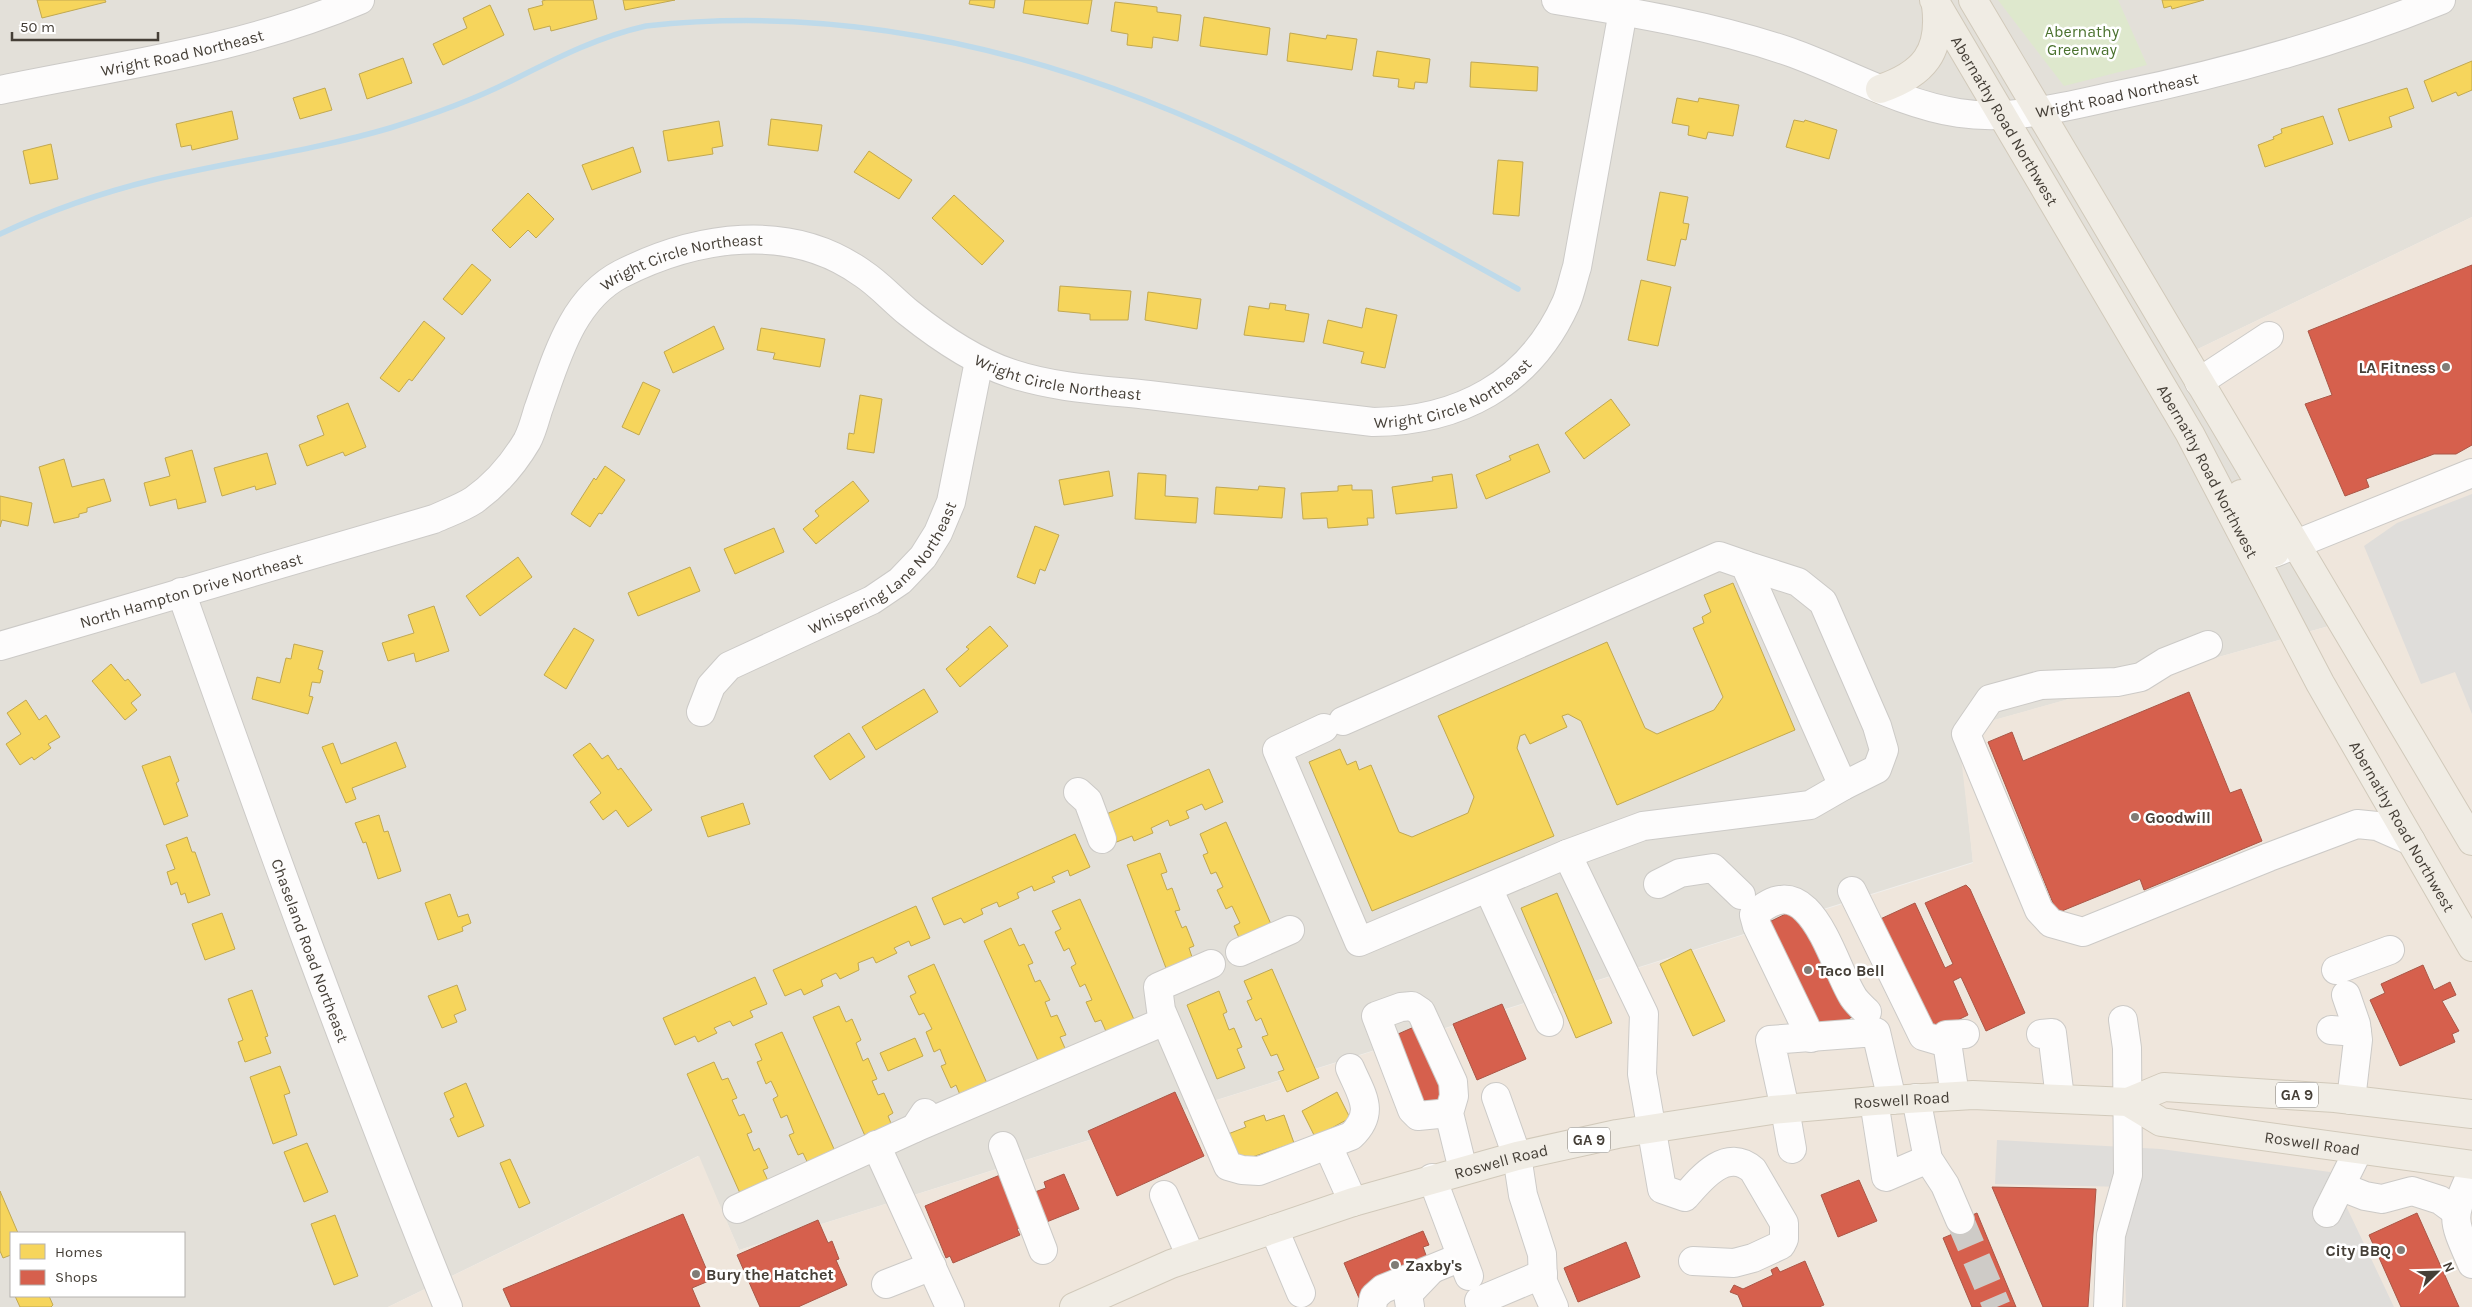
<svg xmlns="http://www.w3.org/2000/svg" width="2472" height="1307" viewBox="0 0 2472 1307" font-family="Karla,sans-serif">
  <rect width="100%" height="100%" fill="#f0eeeb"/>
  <!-- residential -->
  <path fill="#e3e0d9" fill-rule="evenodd" d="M0 0H2472V217L2175 360 2329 626 1959 730 1973 862 739 1250 698 1156 388 1307H0ZM11 1233H184V1296H11Z"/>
  <!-- commercial -->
  <path fill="#efe6dc" d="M2472 217V1307H388L699 1156 739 1250 1973 863 1958 730 2329 626 2175 360Z"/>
  <!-- green -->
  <path fill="#dee8cd" d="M1998 0H2118L2147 65 2064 86Z"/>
  <!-- parking -->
  <path fill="#dfddda" d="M2472 494V714L2455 672 2421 684 2364 546 2397 523Z
    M1997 1140 2161 1149 2330 1172 2394 1307H2126L2123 1199 2125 1187 1995 1184Z"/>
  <!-- homes -->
  <path fill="#f6d55c" stroke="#c1a851" d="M37 0H105L106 2 42 18Z
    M546 0H593L597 19 551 31 550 26 534 30 528 9 543 5 542 1Z
    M623 0H675L625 10Z
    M970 0H995L994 8 969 4Z
    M1025 0H1092L1088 24 1023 13Z
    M2162 0H2204L2172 9 2171 6 2164 8Z
    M1115 2 1157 7V12L1181 15 1178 41 1153 37 1152 48 1127 45 1128 34 1111 31Z
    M490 5 504 35 443 65 433 44 467 28 463 18Z
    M1204 17 1270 28 1267 55 1200 46Z
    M1290 33 1326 39 1327 35 1357 39 1352 70 1287 61Z
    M1377 51 1430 59 1427 83 1415 82 1414 89 1398 87 1399 79 1373 76Z
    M403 58 412 83 367 99 359 74Z
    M2472 61V90L2458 96 2456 92 2432 102 2424 81Z
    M1471 62 1538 67 1537 91 1470 87Z
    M325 88 332 110 300 119 293 98Z
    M2407 88 2414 108 2389 117 2392 127 2349 141 2338 109Z
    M1677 98 1698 102 1699 98 1739 105 1733 136 1708 132 1706 139 1688 135 1689 126 1672 123Z
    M232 111 238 139 192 150 191 145 181 147 176 124Z
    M2323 116 2333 144 2265 167 2258 145 2274 139 2273 137 2282 133 2281 129Z
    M771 119 822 125 818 151 768 145Z
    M1794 120 1804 122 1805 120 1837 130 1829 159 1786 147Z
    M719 121 723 146 712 148 713 154 668 161 663 131Z
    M51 144 58 179 30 184 23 151Z
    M633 147 641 172 592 190 582 165Z
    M869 151 912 180 899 199 854 172Z
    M1498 160 1523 162 1519 216 1493 214Z
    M1660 192 1688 197 1683 223 1689 224 1686 240 1681 239 1675 266 1647 260Z
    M528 193 554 219 536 238 528 230 510 248 492 230Z
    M954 195 1004 241 982 265 932 218Z
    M472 264 491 280 462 315 443 299Z
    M1641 280 1671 287 1658 346 1628 340Z
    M1060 286 1131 291 1128 320H1090V314L1058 311Z
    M1148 292 1201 299 1197 329 1145 320Z
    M1270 303 1286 305 1285 310 1309 314 1304 342 1244 335 1249 306 1269 309Z
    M1366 308 1397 315 1385 368 1361 363 1364 352 1323 343 1328 320 1362 328Z
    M424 321 445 338 412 381 409 379 399 392 380 378Z
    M714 326 724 349 673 373 664 352Z
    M761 328 825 339 820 367 773 359 775 353 757 350Z
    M643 382 660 390 639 435 622 427Z
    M860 395 882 399 874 453 847 449 849 433 854 434Z
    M1611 399 1630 425 1584 459 1565 433Z
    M348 403 366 447 345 456 343 452 307 466 299 445 324 435 317 416Z
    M1538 444 1550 472 1486 499 1476 475 1511 460 1509 456Z
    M192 450 206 502 178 509 176 499 150 506 144 483 170 476 165 458Z
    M267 453 276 484 256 490 255 486 222 496 214 468Z
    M64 459 72 487 104 479 111 501 87 508V512L79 514V517L54 523 39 467Z
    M605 466 625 480 602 514 599 513 590 527 571 514 594 478 596 480Z
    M1109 471 1113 496 1064 505 1059 480Z
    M1138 473 1166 475 1165 496 1198 498 1196 523 1135 519Z
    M1452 474 1457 508 1396 514 1392 487 1433 481 1432 477Z
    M853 481 869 501 816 544 803 529 819 516 815 511Z
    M1352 485V490H1372L1374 518H1367L1368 525 1328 528 1327 518 1303 519 1301 493 1338 491V486Z
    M1259 486 1285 488 1282 518 1214 514 1216 487 1258 490Z
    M0 496 32 503 28 526 2 520 0 527Z
    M1035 526 1059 535 1045 571 1040 569 1035 584 1017 577Z
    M774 528 784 552 735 574 724 549Z
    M518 557 532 577 480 616 466 596Z
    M690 567 700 591 638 616 628 593Z
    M1733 583 1795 730 1617 805 1581 721 1568 714 1562 716 1567 727 1530 744 1525 734 1520 736 1517 748 1554 836 1372 911 1309 762 1340 749 1347 765 1356 761 1359 770 1371 765 1399 832 1412 837 1468 813 1474 797 1438 716 1607 642 1645 728 1657 734 1714 710 1723 697 1693 628 1704 623 1702 617 1711 612 1704 595Z
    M434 606 449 651 416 662 414 653 388 661 382 643 414 633 408 615Z
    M990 626 1008 646 960 687 946 669 969 649 966 647Z
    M574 628 594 640 566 689 544 675Z
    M294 644 323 651 318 669 323 671 320 683 312 682 309 696 313 697 308 714 252 699 257 677 280 683 286 658 291 659Z
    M111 664 125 681 128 679 141 695 131 703 137 710 125 720 92 681Z
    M924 689 938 712 876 750 862 727Z
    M26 700 39 720 46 715 60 737 48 744 51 748 34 760 32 757 20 765 6 744 21 734 7 713Z
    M849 733 865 757 830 780 814 756Z
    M396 742 406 767 352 788 356 799 346 803 322 747 333 743 341 764Z
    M590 743 602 759 608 755 618 770 621 768 652 810 628 827 616 810 603 820 590 802 601 793 573 755Z
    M170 756 179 781 176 783 188 816 164 825 142 766Z
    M1209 769 1223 802 1205 810 1202 804 1186 811 1189 818 1170 826 1168 820 1151 828 1153 833 1134 841 1132 836 1114 843 1102 816Z
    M743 803 750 824 708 837 701 817Z
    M379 815 384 832 388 831 401 871 378 879 366 842 363 843 355 823Z
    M1226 822 1274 931 1242 945 1234 926 1240 923 1232 906 1226 909 1217 890 1223 887 1216 872 1211 874 1203 855 1208 853 1200 834Z
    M1075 834 1090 867 1070 876 1068 870 1052 877 1055 882 1034 891 1032 886 1017 893 1019 898 999 907 997 902 981 909 983 914 964 923 961 918 944 925 932 898Z
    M187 837 192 852H195L210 895 188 903 185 893 181 895 177 882 171 885 167 872 175 869 166 845Z
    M1160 853 1167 872 1161 874 1167 890 1172 888 1180 910 1175 911 1182 928 1186 926 1194 946 1189 948 1195 966 1169 976 1127 865Z
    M1557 893 1612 1023 1576 1038 1521 908Z
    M450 894 458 917 468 914 471 923 462 927 463 931 438 940 425 903Z
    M1080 899 1136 1024 1108 1036 1101 1020 1095 1022 1086 1002 1092 1000 1085 984 1080 987 1071 967 1076 964 1069 948 1064 951 1055 932 1061 929 1052 911Z
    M916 906 930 938 911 946 909 941 894 948 897 953 876 963 873 957 858 963 859 970 840 979 836 973 821 980 823 986 804 995 801 989 785 996 773 970Z
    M222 913 235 949 205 960 192 924Z
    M1011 928 1019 946 1024 944 1033 963 1028 965 1035 982 1040 980 1050 1000 1045 1002 1051 1017 1057 1015 1066 1035 1060 1037 1068 1055 1041 1067 984 941Z
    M1691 949 1725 1021 1693 1036 1660 964Z
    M934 964 990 1090 963 1102 956 1085 951 1088 941 1066 946 1064 940 1049 934 1052 926 1032 932 1029 924 1013 919 1015 910 996 916 993 908 976Z
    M1272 969 1319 1078 1287 1092 1278 1072 1284 1070 1277 1054 1271 1056 1262 1037 1268 1035 1261 1018 1256 1021 1247 1001 1252 999 1244 981Z
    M755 977 767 1004 750 1011 753 1017 733 1026 730 1021 714 1028 717 1033 698 1042 695 1036 675 1045 663 1018Z
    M457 985 466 1010 454 1015 457 1022 442 1028 428 996Z
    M252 990 268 1036 265 1037 271 1053 245 1062 238 1042 243 1040 228 999Z
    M1219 991 1227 1012 1223 1014 1229 1030 1234 1028 1242 1047 1237 1049 1245 1068 1217 1079 1187 1005Z
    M839 1006 846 1022 852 1019 861 1040 856 1043 863 1061 868 1058 877 1079 872 1081 878 1095 884 1093 893 1113 888 1116 895 1133 869 1145 813 1017Z
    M782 1032 838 1158 811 1170 803 1153 798 1155 789 1135 794 1133 787 1115 781 1118 773 1099 778 1096 771 1081 766 1084 757 1062 762 1060 755 1044Z
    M915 1038 923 1056 888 1071 880 1053Z
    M714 1062 722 1080 728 1078 737 1098 732 1100 739 1116 744 1114 752 1132 747 1134 754 1151 759 1148 768 1168 763 1170 771 1187 743 1200 687 1074Z
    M280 1066 290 1093 284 1095 297 1135 273 1144 250 1077Z
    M466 1083 484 1126 458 1137 450 1119 454 1117 444 1093Z
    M1337 1092 1350 1118 1315 1137 1302 1111Z
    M1264 1115 1266 1121 1284 1115 1294 1143 1237 1162 1228 1134 1246 1127 1244 1122Z
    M307 1143 328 1192 304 1202 284 1152Z
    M510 1159 530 1203 519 1208 500 1163Z
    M0 1191 18 1233H11V1255L3 1258 0 1251Z
    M335 1215 358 1276 334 1285 311 1224Z
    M15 1296H49L53 1305 51 1307H20Z"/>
  <!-- shops -->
  <path fill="#d6604d" stroke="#aa5646" d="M2472 265V445L2456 454H2434L2366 479 2369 487 2345 496 2305 404 2332 395 2308 331Z
    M2189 692 2230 793 2241 789 2262 841 2144 890 2140 879 2057 913 1988 742 2012 732 2023 761Z
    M1966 885 1970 889 2025 1013 1986 1031 1961 977 1953 981 1968 1015 1929 1034 1876 921 1915 903 1945 968 1953 964 1925 903Z
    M1800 907 1856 1015 1817 1035 1761 926Z
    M2423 965 2434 990 2450 982 2456 995 2442 1001 2459 1031 2452 1034 2455 1042 2400 1066 2370 1000 2385 993 2381 984Z
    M1502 1004 1526 1059 1477 1080 1453 1024Z
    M1414 1027 1449 1097 1417 1112 1389 1038Z
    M1175 1092 1204 1156 1117 1196 1088 1131Z
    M1064 1174 1079 1209 1044 1223 1032 1193 1046 1188 1044 1182Z
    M1000 1175 1021 1227 1017 1229 1020 1235 953 1263 950 1256 946 1258 925 1206Z
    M1859 1180 1877 1221 1838 1237 1821 1195Z
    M1992 1187 2096 1189 2088 1307H2043Z
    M1977 1213 2016 1307H1972L1943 1238 1955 1233 1951 1224Z
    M2417 1213 2459 1307H2401L2369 1235Z
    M683 1214 711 1280 692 1288 700 1307H511L503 1289Z
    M818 1220 828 1243 832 1241 839 1259 836 1260 847 1285 798 1307H760L737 1255Z
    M1423 1231 1429 1245 1423 1247 1431 1269 1359 1298 1344 1263Z
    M1626 1242 1640 1277 1578 1302 1564 1268Z
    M1805 1261 1824 1305 1819 1307H1743L1738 1295 1730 1292 1734 1285 1743 1289 1773 1275 1771 1270 1777 1267 1780 1272Z"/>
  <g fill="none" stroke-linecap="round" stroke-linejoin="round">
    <!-- stream -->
    <path stroke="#bedaea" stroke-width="5.5" d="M0 234C49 211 100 193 153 180 232 161 312 151 390 128 432 115 473 100 511 81 555 59 597 37 646 26 881 0 1108 69 1312 177 1381 213 1450 251 1518 289"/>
    <!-- minor-tunnel -->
    <path stroke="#cecbc7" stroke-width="28" stroke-dasharray="28 14" stroke-linecap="butt" d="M1960 1220 1997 1307"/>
    <defs>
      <g id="minor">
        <path id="s1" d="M1556 0C1635 13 1714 26 1790 52 1846 72 1900 104 1959 113 2011 121 2064 107 2114 96 2226 73 2335 43 2441 0"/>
        <path id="s2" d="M0 90C121 65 246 49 360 0"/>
        <path d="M2199 382 2269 336"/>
        <path d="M2274 553 2472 473"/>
        <path d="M1745 565 1798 582 1823 602 1877 726 1884 750 1877 769 1843 786"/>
        <path id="s3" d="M181 592C266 832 352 1071 448 1307"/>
        <path d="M2208 645 2165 662 2141 677 2117 682 2041 685 1990 699 1966 734 2039 910 2051 923 2083 932 2269 857 2357 824 2377 826 2411 841"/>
        <path id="s4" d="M0 646 434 519C447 513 462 508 474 500 495 485 514 463 527 441 532 432 535 420 538 410 556 360 571 300 621 274 696 236 789 221 862 273 879 284 893 300 909 313 939 337 974 361 1010 373 1054 388 1103 390 1149 395 1223 404 1298 413 1373 422 1459 421 1529 385 1566 303 1571 292 1573 279 1577 267L1623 11"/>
        <path id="s5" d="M701 712 711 686 729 666 872 600 900 581 923 557 938 533 951 502 979 361"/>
        <path d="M1343 721 1719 556 1745 565 1843 786 1810 805 1643 826 1567 854"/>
        <path d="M1324 728 1277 750 1359 942 1567 854 1644 1014 1642 1074 1662 1189 1685 1197C1702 1177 1727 1147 1753 1170L1784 1223V1239L1781 1245 1753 1258 1734 1263 1693 1261"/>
        <path d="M1078 792 1088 801 1102 839"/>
        <path d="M1658 884 1680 873 1713 868 1741 895"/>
        <path d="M1488 888 1549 1022"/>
        <path d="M1852 891 1923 1036 1947 1043"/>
        <path d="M1240 952 1290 930"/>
        <path d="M1211 964 1158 987 1161 1010 1228 1166 1242 1170 1259 1171 1351 1136C1376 1112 1362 1096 1350 1068"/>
        <path d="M2336 970 2390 950"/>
        <path d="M2346 995 2356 1024 2358 1040 2351 1100"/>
        <path d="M2331 1030 2357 1032"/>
        <path d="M2041 1034 2052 1033 2060 1098"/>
        <path d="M1811 1038 1757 926 1754 915C1809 862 1831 960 1852 995 1855 1001 1862 1007 1867 1012"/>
        <path d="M1955 1096 1946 1035 1965 1034"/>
        <path d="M1496 1097 1517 1156 1523 1195 1542 1254 1543 1282 1554 1307"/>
        <path d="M1916 1098 1928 1159 1945 1185 1960 1220"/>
        <path d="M1874 1101 1886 1177 1928 1159"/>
        <path d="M1449 1113 1418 1116 1412 1110 1376 1016 1401 1007 1412 1006 1421 1012 1453 1082 1454 1096 1449 1113 1463 1170"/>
        <path d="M915 1128 1165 1021"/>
        <path d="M876 1145 950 1307"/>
        <path d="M1003 1146 1043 1250"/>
        <path d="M1328 1146 1353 1202"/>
        <path d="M1792 1149 1785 1109 1770 1040 1876 1032 1892 1100"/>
        <path d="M2472 1172C2451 1220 2451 1216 2472 1264"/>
        <path d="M1432 1178 1469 1276"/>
        <path d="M2342 1187 2365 1196 2382 1199 2412 1191 2440 1200 2455 1211"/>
        <path d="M1164 1195 1191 1257"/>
        <path d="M737 1209 915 1128 925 1113"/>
        <path d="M2327 1213 2358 1151"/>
        <path d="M1274 1229 1301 1293"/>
        <path d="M886 1284 932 1266"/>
        <path d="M1479 1301 1543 1274"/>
        <path d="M1372 1307 1374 1297 1383 1289 1461 1257"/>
        <path d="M1410 1307 1408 1294 1431 1270"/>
        <path d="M2108 1307 2111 1235 2128 1175 2127 1048 2123 1020"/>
      </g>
      <g id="major">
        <path id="s6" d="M1934 0 2190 434 2320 683 2472 947"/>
        <path d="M1973 0 2472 841"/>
        <path d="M1880 89C1924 74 1942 52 1936 5"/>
        <path d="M2241 494 2275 552"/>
        <path d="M2128 1102 2164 1087 2335 1098 2472 1114"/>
        <path id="s7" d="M1074 1307 1171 1264 1353 1202 1517 1156 1617 1134 1772 1110 1874 1101 1973 1095 2128 1102 2161 1122 2472 1165"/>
      </g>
    </defs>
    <!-- minor casing -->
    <use href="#minor" stroke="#cccac7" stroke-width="30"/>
    <!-- major casing -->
    <use href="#major" stroke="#d1c9ba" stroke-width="30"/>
    <!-- minor -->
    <use href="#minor" stroke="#fdfcfc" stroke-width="28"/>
    <!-- major -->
    <use href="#major" stroke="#f0ece4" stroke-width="28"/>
  </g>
  <!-- markers -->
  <g fill="#817c76" stroke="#fff" stroke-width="2">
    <circle cx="2446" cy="367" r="5"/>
    <circle cx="2135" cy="817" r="5"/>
    <circle cx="1808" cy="970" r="5"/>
    <circle cx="2401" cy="1250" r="5"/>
    <circle cx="1395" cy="1265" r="5"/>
    <circle cx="696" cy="1274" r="5"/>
  </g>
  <g text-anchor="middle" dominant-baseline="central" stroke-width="5" stroke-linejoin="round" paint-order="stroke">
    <!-- shield labels -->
    <g fill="#fff" stroke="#7d7973" stroke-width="1">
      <rect x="2276" y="1082.5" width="42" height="25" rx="4"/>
      <rect x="1568" y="1127.5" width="42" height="25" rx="4"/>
    </g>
    <g font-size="15" font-weight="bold" fill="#453f37">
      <text x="2297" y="1095">GA 9</text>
      <text x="1589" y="1140">GA 9</text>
    </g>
    <!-- park labels -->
    <g font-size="16" fill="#4b722f" stroke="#fff">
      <text x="2082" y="31">Abernathy<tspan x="2082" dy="18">Greenway</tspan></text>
    </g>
    <!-- street labels -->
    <g font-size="16" fill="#453f37" stroke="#fff">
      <text stroke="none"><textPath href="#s2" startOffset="186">Wright Road Northeast</textPath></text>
      <text stroke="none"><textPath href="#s1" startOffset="580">Wright Road Northeast</textPath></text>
      <text stroke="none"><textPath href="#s6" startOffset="140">Abernathy Road Northwest</textPath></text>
      <text stroke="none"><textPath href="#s4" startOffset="835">Wright Circle Northeast</textPath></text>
      <text stroke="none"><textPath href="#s4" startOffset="1254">Wright Circle Northeast</textPath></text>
      <text stroke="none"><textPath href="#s4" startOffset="1659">Wright Circle Northeast</textPath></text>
      <text stroke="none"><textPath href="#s6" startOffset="545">Abernathy Road Northwest</textPath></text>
      <text stroke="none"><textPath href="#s5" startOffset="242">Whispering Lane Northeast</textPath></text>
      <text stroke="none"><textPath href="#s4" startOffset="199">North Hampton Drive Northeast</textPath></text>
      <text stroke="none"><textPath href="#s6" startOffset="950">Abernathy Road Northwest</textPath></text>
      <text stroke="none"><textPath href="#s3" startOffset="381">Chaseland Road Northeast</textPath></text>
      <text stroke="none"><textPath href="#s7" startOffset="858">Roswell Road</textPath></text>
      <text stroke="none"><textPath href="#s7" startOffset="1276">Roswell Road</textPath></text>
      <text stroke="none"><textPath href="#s7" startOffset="452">Roswell Road</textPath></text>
    </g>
    <!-- poi labels -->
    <g font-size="16" font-weight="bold" fill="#453f37" stroke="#fff" text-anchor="start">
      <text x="2436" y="367" text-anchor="end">LA Fitness</text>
      <text x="2145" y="817">Goodwill</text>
      <text x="1818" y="970">Taco Bell</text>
      <text x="2391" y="1250" text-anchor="end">City BBQ</text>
      <text x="1405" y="1265">Zaxby's</text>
      <text x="706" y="1274">Bury the Hatchet</text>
    </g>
  </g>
  <!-- legend -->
  <rect x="10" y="1232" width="175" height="65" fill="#ffffff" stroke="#b5b2af"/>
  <rect x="20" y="1244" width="25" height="15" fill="#f6d55c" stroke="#b5b2af"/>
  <text x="55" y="1257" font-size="15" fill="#453f37">Homes</text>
  <rect x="20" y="1270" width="25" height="15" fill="#d6604d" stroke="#b5b2af"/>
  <text x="55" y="1282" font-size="15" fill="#453f37">Shops</text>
  <!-- north arrow -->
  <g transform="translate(2437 1272) rotate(67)" stroke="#ffffff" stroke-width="4" paint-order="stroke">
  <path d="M0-4L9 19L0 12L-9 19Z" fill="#453f37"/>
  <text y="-8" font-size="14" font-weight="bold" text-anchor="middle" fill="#453f37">N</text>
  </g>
  <!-- scale -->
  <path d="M12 32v8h146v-8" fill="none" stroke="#453f37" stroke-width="2.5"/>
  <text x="20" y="32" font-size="15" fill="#453f37" stroke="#ffffff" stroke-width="4" paint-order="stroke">50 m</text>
</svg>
